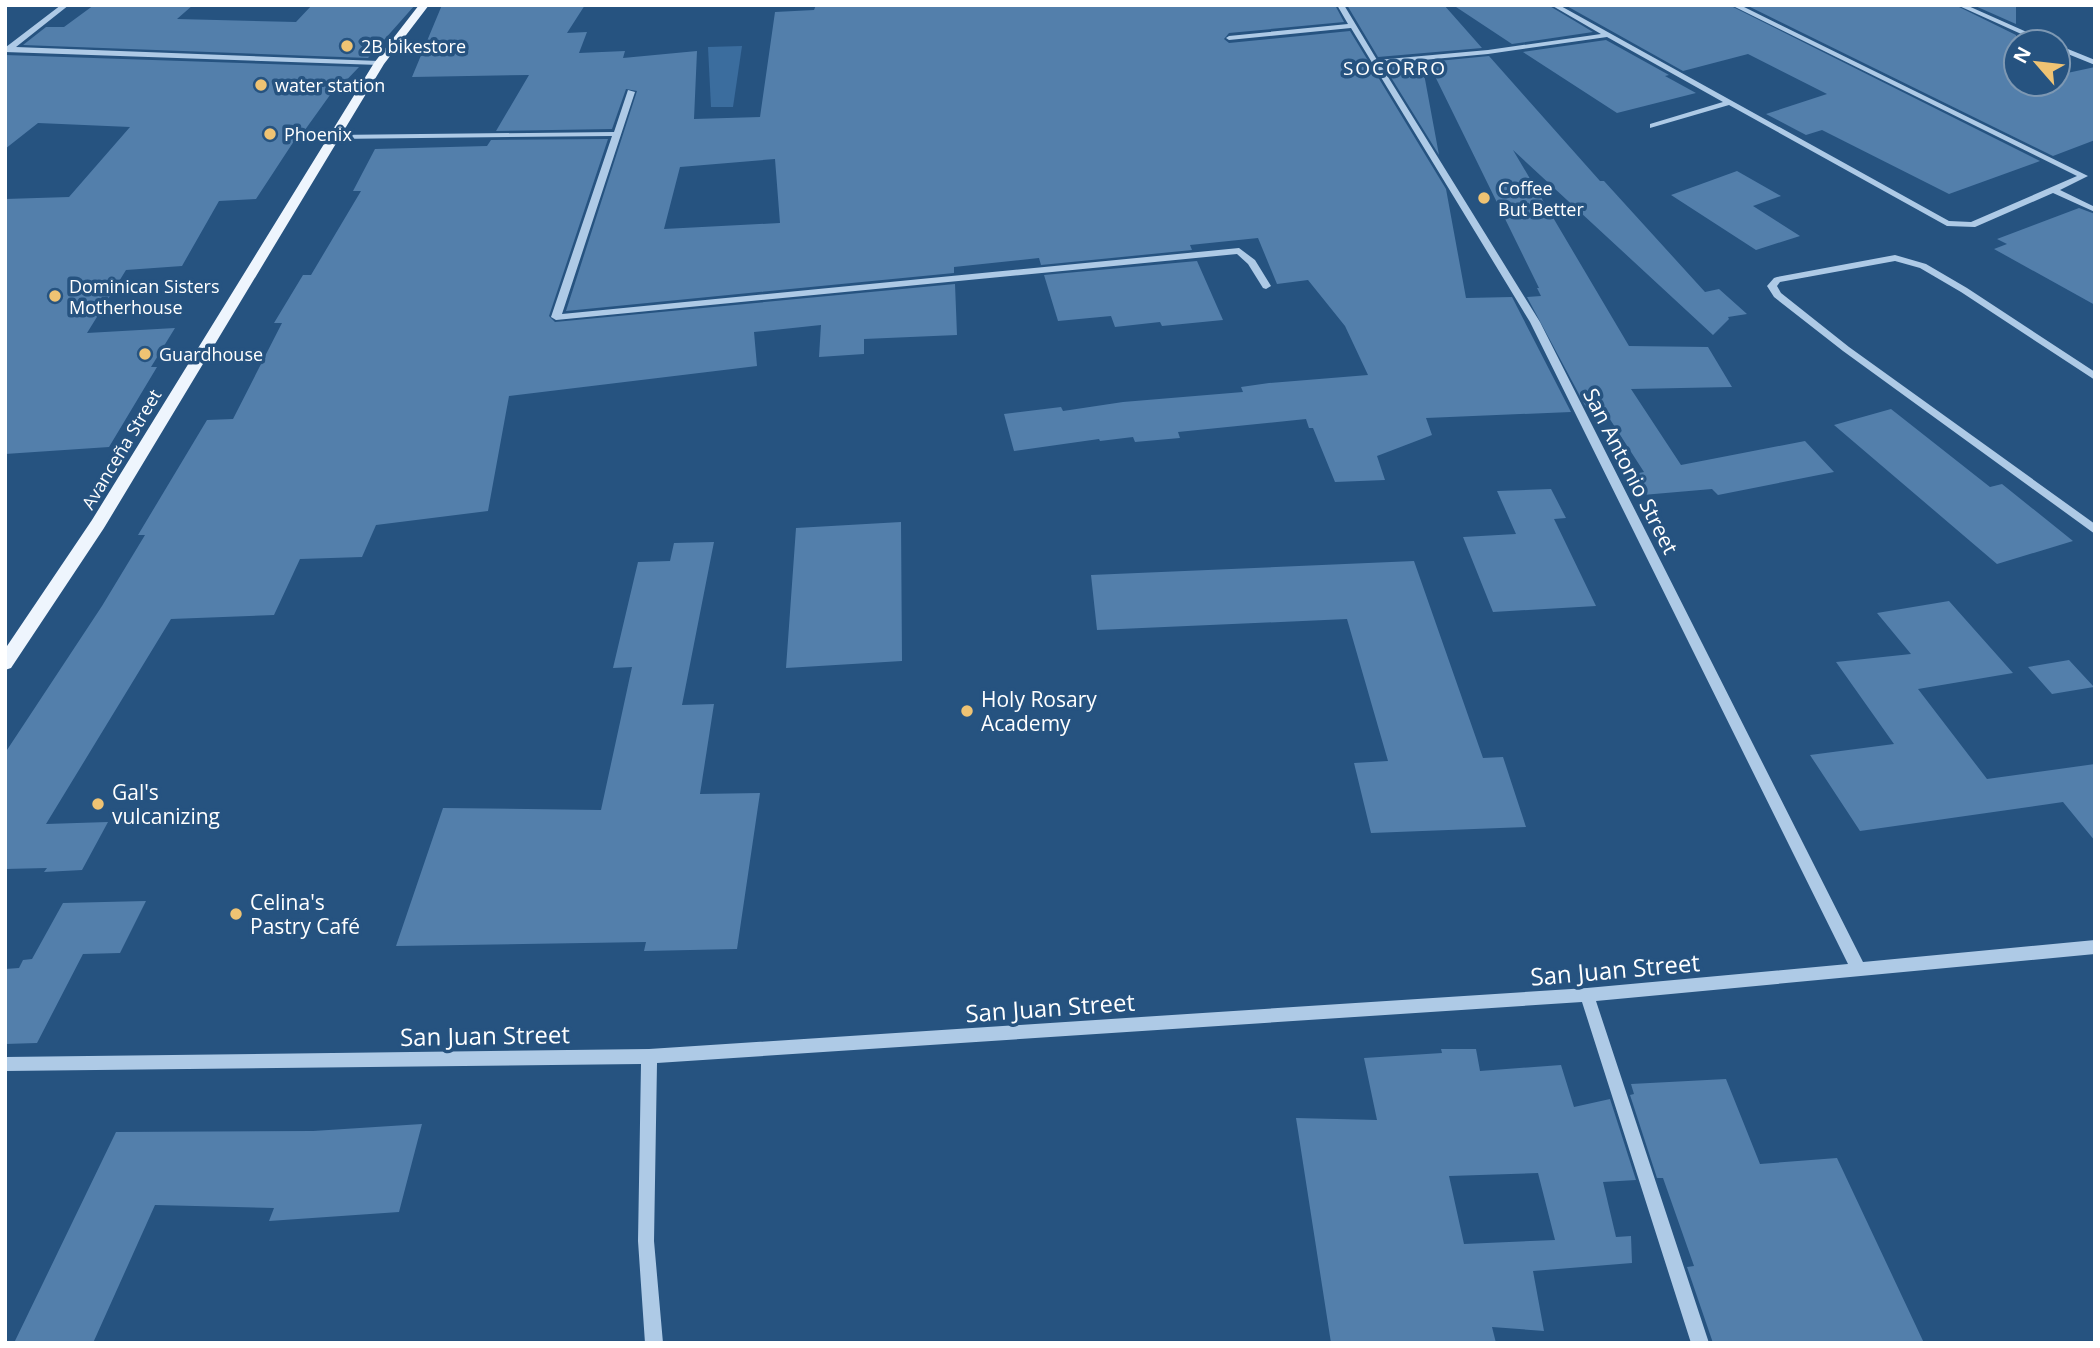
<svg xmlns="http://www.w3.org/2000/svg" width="2100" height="1348" viewBox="0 0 2100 1348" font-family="'Open Sans',sans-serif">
  <rect width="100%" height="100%" fill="#265380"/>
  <!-- green -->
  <path fill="#3b6d9e" d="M742 46 733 107H711L708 47Z"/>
  <!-- building -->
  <path fill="#537fab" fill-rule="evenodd" d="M94 5H193L177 19 296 22 312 5H415L368 58 23 45 46 27H64Z
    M442 5H585L567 33 587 32 579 53 625 51 623 58 697 51 694 119 760 117 775 12 814 10 816 5H1335L1344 22 1229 33 1224 39 1229 43 1350 31 1446 189 1466 298 1512 297 1571 412 1426 418 1432 435 1377 456 1385 480 1335 482 1313 428H1309L1306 419 1178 432 1180 438 1135 442 1133 437 1100 441 1099 439 1014 451 1004 414 1061 407 1063 411 1123 402 1243 392 1241 387 1269 383 1368 375 1345 326 1308 280 1277 284 1258 238 1190 245 1192 250 1041 265 1039 258 954 267V273L566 311 637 91 626 89 612 129 496 131 529 75 412 77ZM775 159 780 223 664 229 680 167Z
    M1347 5H1444L1482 48 1378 57Z
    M1453 5H1548L1593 32 1512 44Z
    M1565 5H1729L2040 161 1949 194 1822 130 1806 135 1766 114 1827 94 1748 54 1683 71Z
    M1746 5H1955L2016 35V86L2058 84V75L2095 67V140L2053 156Z
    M1973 5H2016V24Z
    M1606 40 1669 75 1665 76 1696 93 1617 113 1523 52Z
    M5 55 359 67 339 88H335L297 141H294L256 199 219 201 182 266 126 270 87 333 175 328 151 367H157L109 447 5 454V199L69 197 130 127 38 123 5 149Z
    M1489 56 1600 181H1604L1705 292 1719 289 1747 314 1728 317 1729 319 1713 335 1513 150 1629 346 1708 347 1732 387 1631 389 1681 465 1805 441 1834 472 1718 495 1712 489 1631 496 1628 475 1644 472 1604 410 1588 411 1527 297 1541 296 1537 288H1539L1428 62Z
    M1422 63 1439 155 1384 66Z
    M608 139 549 316 555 322 955 284 957 335 864 339V354L819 357 821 325 754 332 757 366 509 396 488 511 376 525 362 557 300 559 274 615 171 619 46 824 108 822 82 870 44 872 47 868 5 869V753L102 606 145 535H138L207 420 233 419 282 323H274L303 275H311L361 191H353L375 149 487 146 491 140Z
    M1737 171 1781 196 1753 206 1800 236 1756 250 1671 195Z
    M2079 208 2095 214V305L1994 249 2007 244 1997 239Z
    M1197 261 1223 320 1162 326 1160 322 1115 327 1111 316 1058 321 1044 275Z
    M1891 409 1990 487 2002 484 2073 541 1997 564 1834 425Z
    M1551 489 1566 518 1554 519 1596 606 1493 612 1463 537 1516 534 1497 491Z
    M901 522 902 661 786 668 796 528Z
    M714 542 682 705 714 704 700 794 760 793 737 949 644 951 646 942 396 946 443 808 601 810 632 667 613 668 638 562 670 561 674 543Z
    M1414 561 1483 758 1503 757 1526 827 1371 833 1354 763 1388 761 1347 619 1097 630 1091 575Z
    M1949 601 2013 673 1918 689 1987 779 2095 764V841L2063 802 1860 831 1810 755 1894 744 1836 662 1911 654 1877 613Z
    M2069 660 2094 687 2052 694 2028 667Z
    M146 901 120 953 83 954 37 1043 5 1044V969L19 968 23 960 32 959 63 903Z
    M1441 1049H1476L1480 1071 1561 1065 1574 1107 1610 1099 1636 1180 1603 1182 1616 1237 1631 1236 1632 1263 1533 1271 1544 1331 1492 1327 1496 1343H1331L1296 1118 1377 1120 1364 1058 1442 1053ZM1538 1173 1555 1240 1464 1244 1449 1176Z
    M1726 1079 1760 1164 1837 1158 1924 1343H1713L1687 1267 1694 1266 1663 1178H1657L1630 1095 1634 1094 1631 1084Z
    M422 1124 399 1212 269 1221 274 1208 155 1205 93 1343H14L116 1132 313 1131Z"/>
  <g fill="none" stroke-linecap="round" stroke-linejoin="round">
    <!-- minor -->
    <path fill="#aecae6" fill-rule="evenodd" d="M61 5H69L16 47 379 61 383 63 379 65 5 52 6 47Z
      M1337 5H1344L1377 60 1488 50 1601 34 1551 5H1559L1949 221 1971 222 2077 176 1731 5H1740L2088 176 2060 190 2095 207V212L2053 193 1975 227 1947 226 1729 105 1650 128V124L1723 102 1607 37 1488 54 1380 64 1540 322 1863 962 2095 940V954L1596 1001 1709 1343H1691L1582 1002 657 1063 654 1241 663 1343H645L638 1241 641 1064 5 1071V1057L649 1049 1587 988 1848 964 1530 322 1351 28 1229 40 1226 38 1229 36 1348 24Z
      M1957 5H1966L2049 42H2039Z
      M2058 45 2095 60V65L2058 50Z
      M628 90 635 92 562 314 1239 248 1255 260 1271 286 1266 289 1263 288 1248 264 1237 254 556 320 551 317 612 136 333 139 329 137 333 135 614 132Z
      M1895 255 1926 264 1967 288 2095 372V380L1961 292 1920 268 1895 261 1780 282 1777 286 1781 293 1849 347 2095 524V534L1843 351 1774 297 1767 286 1774 278 1777 277Z"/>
    <!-- major -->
    <path fill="#eef5fd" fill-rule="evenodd" d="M419 5H429L384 64 104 528 11 668 5 670V649L92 520 374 63Z"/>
  </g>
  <!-- markers -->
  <g fill="#efc373" stroke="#265380" stroke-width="2.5">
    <circle cx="347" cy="46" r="7"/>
    <circle cx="261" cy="85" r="7"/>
    <circle cx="270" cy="134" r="7"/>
    <circle cx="1484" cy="198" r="7"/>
    <circle cx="55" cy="296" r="7"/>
    <circle cx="145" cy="354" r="7"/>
    <circle cx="967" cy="711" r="7"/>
    <circle cx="98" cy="804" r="7"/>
    <circle cx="236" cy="914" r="7"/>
  </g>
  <g text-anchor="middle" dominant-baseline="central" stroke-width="7" stroke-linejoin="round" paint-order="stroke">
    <!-- far-poi labels -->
    <g font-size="18" fill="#fff" stroke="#265380" text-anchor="start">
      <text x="361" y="46">2B bikestore</text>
      <text x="275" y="85">water station</text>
      <text x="284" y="134">Phoenix</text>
      <text x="1498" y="188">Coffee<tspan x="1498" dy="21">But Better</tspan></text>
      <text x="69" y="286">Dominican Sisters<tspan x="69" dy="21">Motherhouse</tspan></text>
      <text x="159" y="354">Guardhouse</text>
    </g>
    <!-- far-street labels -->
    <g font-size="18" fill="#fff" stroke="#265380">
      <text transform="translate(121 449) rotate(-59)">Avanceña Street</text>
    </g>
    <!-- far-neighbourhood labels -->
    <g font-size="19" letter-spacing="2" fill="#fff" stroke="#265380">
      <text x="1395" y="68">SOCORRO</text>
    </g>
    <!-- street labels -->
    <g font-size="21" fill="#fff" stroke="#265380">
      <text transform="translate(1631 471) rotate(63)">San Antonio Street</text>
    </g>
    <!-- poi labels -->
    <g font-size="21" fill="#fff" stroke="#265380" text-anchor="start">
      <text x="981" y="699">Holy Rosary<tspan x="981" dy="24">Academy</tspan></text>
      <text x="112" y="792">Gal's<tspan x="112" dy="24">vulcanizing</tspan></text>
      <text x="250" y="902">Celina's<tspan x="250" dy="24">Pastry Café</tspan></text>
    </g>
    <!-- near-street labels -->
    <g font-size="24" fill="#fff" stroke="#265380">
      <text transform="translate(1615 969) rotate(-5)">San Juan Street</text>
      <text transform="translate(1050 1007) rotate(-4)">San Juan Street</text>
      <text transform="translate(485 1035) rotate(-1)">San Juan Street</text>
    </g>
  </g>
  <!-- border -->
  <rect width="2100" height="1348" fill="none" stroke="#ffffff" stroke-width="14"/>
  <!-- north arrow -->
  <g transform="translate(2037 63) rotate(298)"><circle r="33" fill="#265380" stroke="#7d98b3" stroke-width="2"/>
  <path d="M0-5L12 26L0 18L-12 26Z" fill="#efc373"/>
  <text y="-10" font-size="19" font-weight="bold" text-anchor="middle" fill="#ffffff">N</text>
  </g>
</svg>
